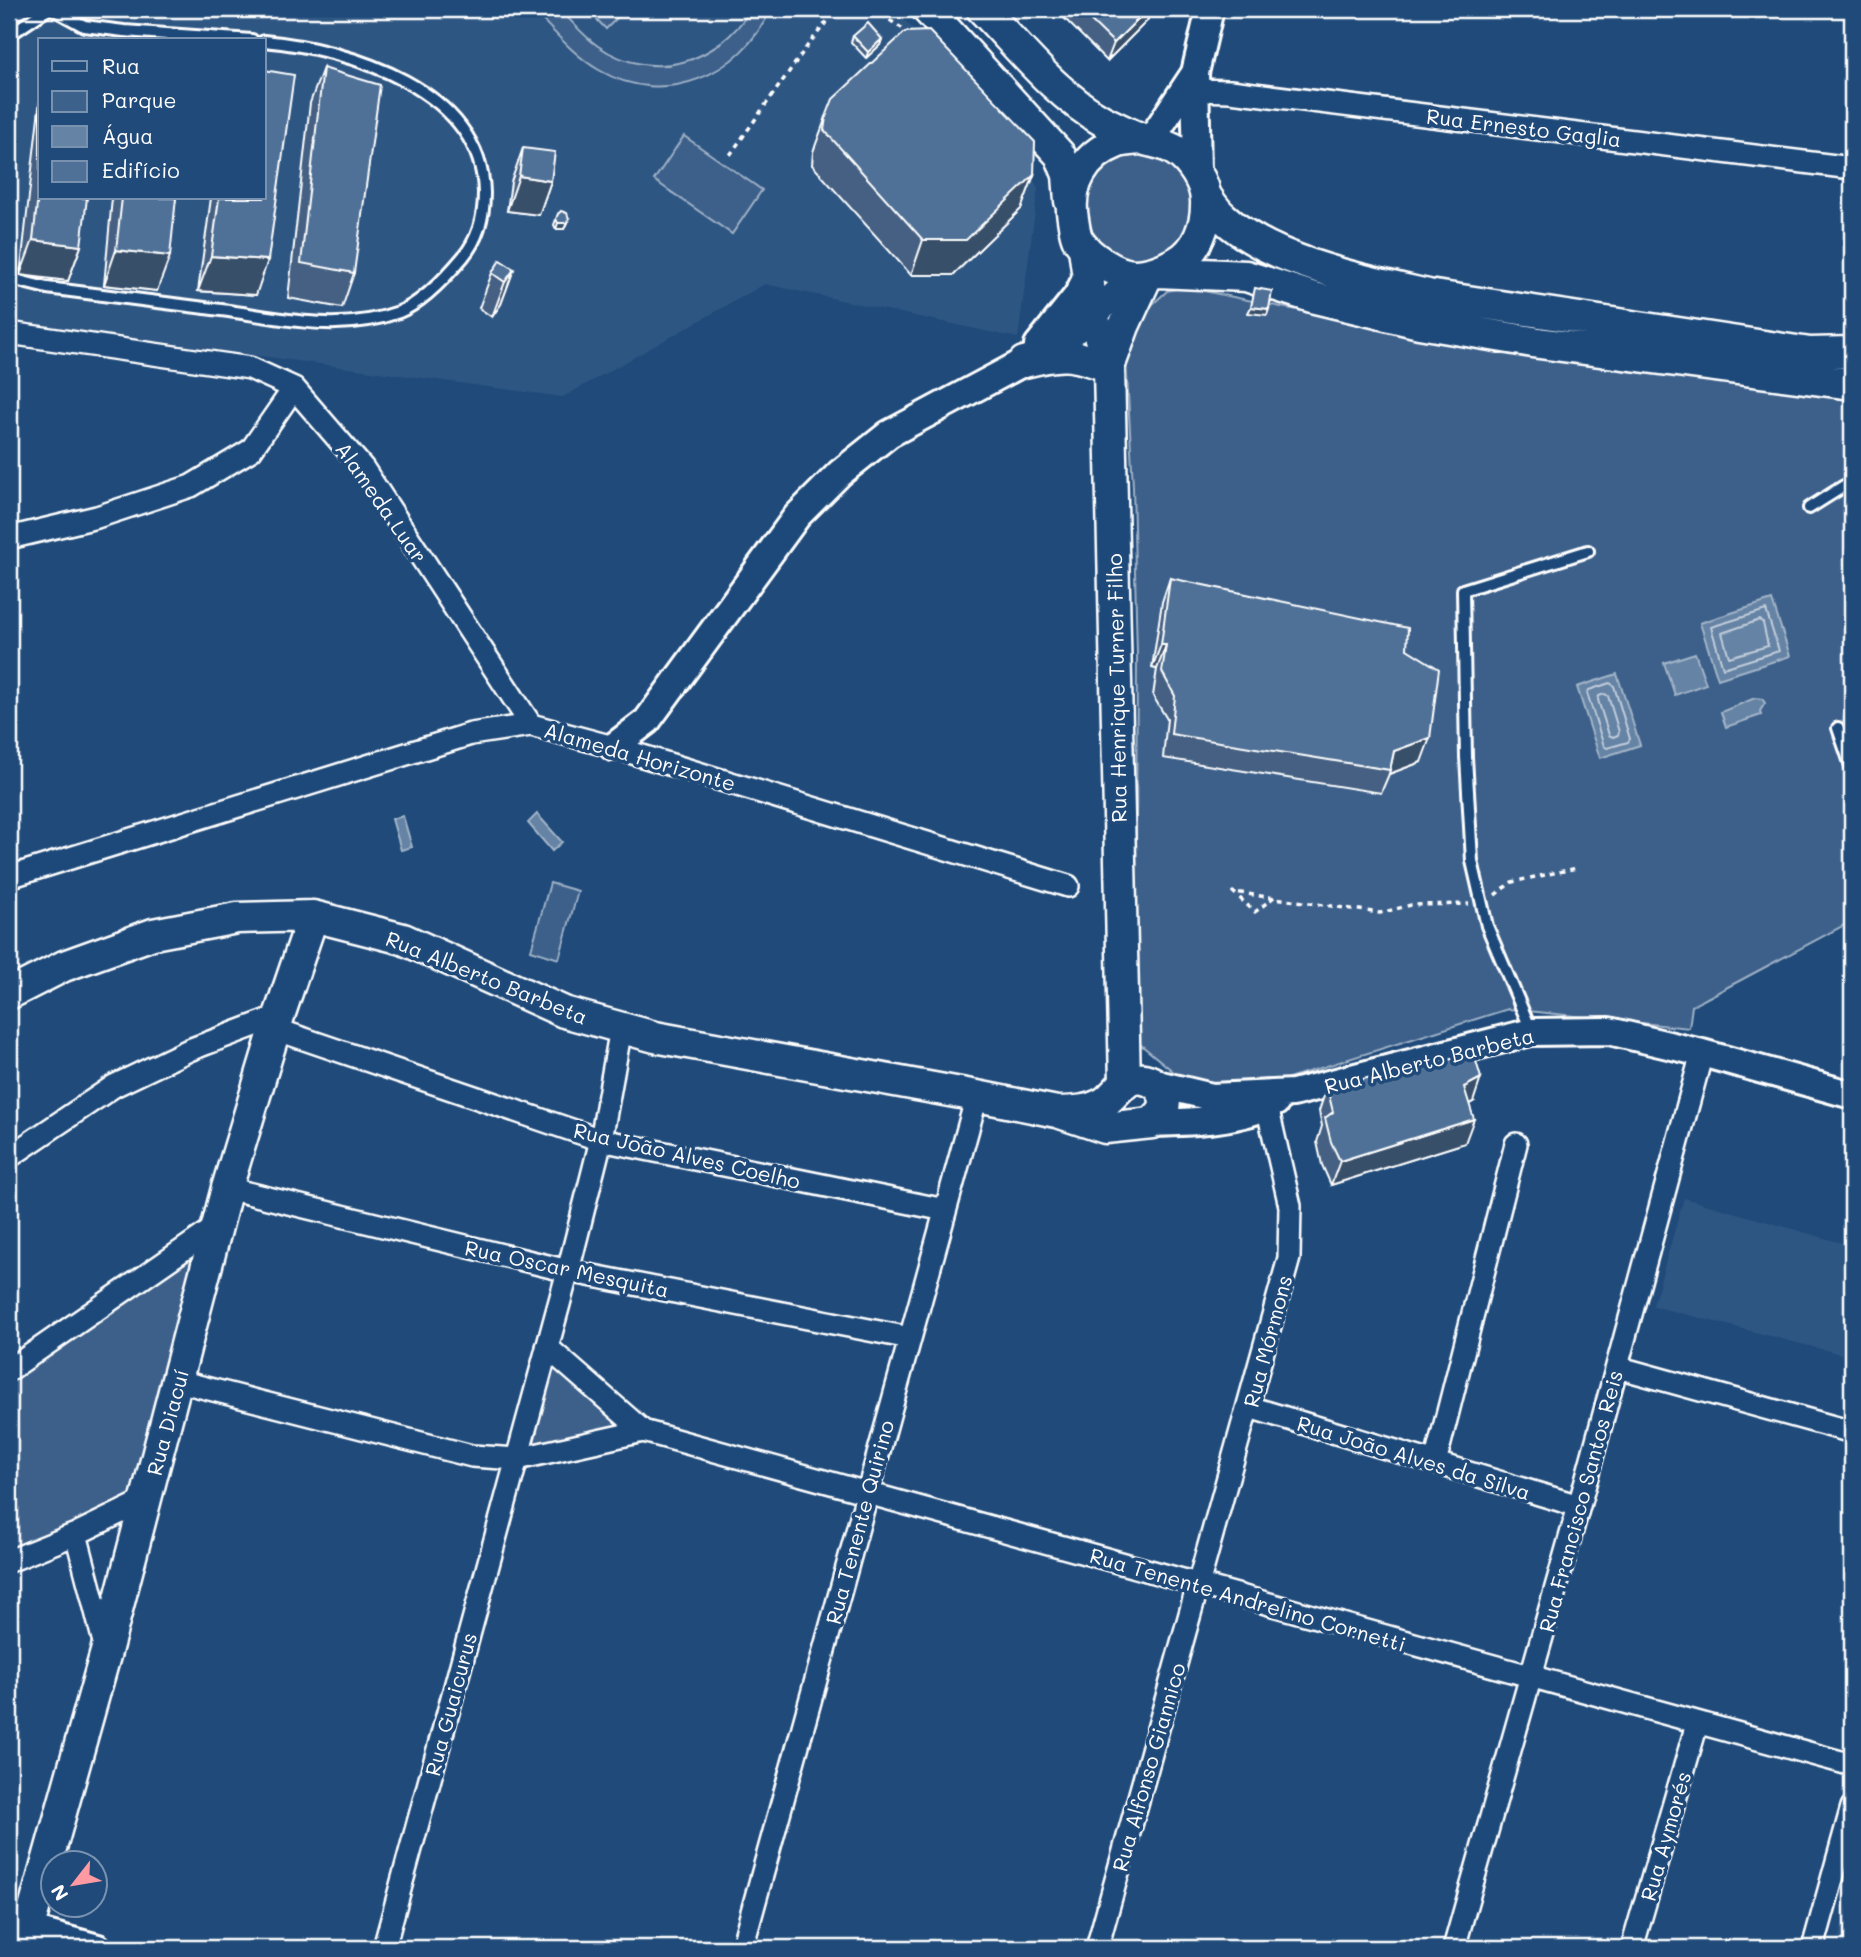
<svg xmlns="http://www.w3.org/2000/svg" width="1861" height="1957" viewBox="0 0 1861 1957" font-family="Mali,sans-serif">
  <rect width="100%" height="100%" fill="#1f4a7a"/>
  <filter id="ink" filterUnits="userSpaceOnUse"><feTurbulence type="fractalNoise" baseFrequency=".0143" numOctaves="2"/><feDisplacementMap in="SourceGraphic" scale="14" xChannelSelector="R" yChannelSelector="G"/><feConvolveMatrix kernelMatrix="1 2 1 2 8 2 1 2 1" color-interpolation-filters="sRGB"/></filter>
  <g filter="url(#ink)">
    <!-- built -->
    <path fill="#2e5683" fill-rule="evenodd" d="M9 9H894L1004 125 1038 188 1018 338 765 284 563 397 9 322ZM40 40H264V198H40Z
      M1684 1198 1852 1246V1357L1653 1306Z
      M1852 1888V1948H1836Z"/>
    <!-- green -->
    <path fill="#3c618b" stroke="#9eb0c5" stroke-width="2" d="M532 9H559C572 21 583 36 598 46 653 84 718 63 751 9H771C741 75 665 109 599 70 573 55 553 30 532 9Z
      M587 9H626L606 29Z
      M684 136 762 190 732 234 654 180Z
      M1085 206a53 53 0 1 1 106 0a53 53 0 1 1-106 0Z
      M1185 287 1286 308 1852 395V921L1692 1006 1689 1028 1508 1009 1247 1091 1191 1086 1135 1040 1137 656 1133 487 1126 357 1142 314 1167 291Z
      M550 883 578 891 559 959 531 950Z
      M204 1242 140 1495 9 1551V1382Z
      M550 1349 636 1430 521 1456Z"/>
    <!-- water -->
    <path fill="#6583a4" stroke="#a3b5c8" stroke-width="2" d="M1772 600 1790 656 1718 679 1700 623Z
      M1695 653 1706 684 1675 695 1664 663Z
      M1617 674 1640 745 1600 758 1577 687Z
      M1755 698 1762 699 1765 703 1760 711 1761 715 1726 727 1721 712Z
      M537 814 562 842 552 851 528 823Z
      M403 816 412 847 401 850 392 819Z"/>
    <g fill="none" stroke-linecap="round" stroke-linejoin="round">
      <!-- shore -->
      <path stroke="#c1cddb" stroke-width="2" d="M1766 610 1779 651 1723 668 1711 627Z
        M1760 620 1763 623 1768 646 1729 657 1722 633Z
        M1610 683 1614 686 1630 739 1628 742 1607 748 1604 746 1587 693 1589 690Z
        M1605 694 1608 696 1619 732 1618 735 1613 737 1609 735 1598 700 1599 696Z"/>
      <defs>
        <path id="service" d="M53 9 84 26 124 31 252 40
          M9 35 48 9
          M9 267 19 281 47 288C105 295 163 303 221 310 282 318 338 334 399 312 422 303 447 276 463 257 478 239 484 217 484 193 482 89 349 49 264 41
          M1809 508 1844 486 1852 487
          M1838 728 1852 769
          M1531 1030 1487 926 1472 861 1466 757 1463 590 1588 551"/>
        <path id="minor" d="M1196 90 1230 91 1852 168
          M9 333 250 368 294 388 363 468 531 725
          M9 538 97 517 191 486 251 450 294 388
          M9 877 471 734 531 725 613 747 1068 886
          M275 1029 601 1140 945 1210
          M9 1157 114 1086 189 1050 279 1016
          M227 1188 568 1271 910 1338
          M547 1347 643 1431 1852 1765
          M1617 1367 1852 1432
          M9 1370 219 1225
          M178 1381 472 1456 517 1459 643 1431
          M1249 1407 1579 1506
          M1435 1463 1516 1144
          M76 1534 106 1650
          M9 1561 76 1534 146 1500
          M384 1948 568 1271 601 1140 621 1028
          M742 1948 977 1096
          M1097 1948 1289 1258 1290 1206 1264 1093
          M1454 1948 1579 1506 1702 1053
          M1632 1948 1697 1724
          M1813 1948 1852 1807"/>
        <path id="tertiary" d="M1150 141 1195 73
          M1197 172 1195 73 1210 9
          M1038 345 1077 296 1088 275
          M613 747 647 721 797 516 840 473 889 434 1024 362 1073 332 1093 316 1134 276
          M1157 1084 1212 1097 1293 1093 1531 1032 1609 1031 1702 1053 1852 1095
          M1152 1123C1192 1122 1240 1121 1276 1102
          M28 1929 98 1948"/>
        <path id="secondary" d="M927 9 1060 155 1068 175 1070 201
          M982 9C1020 48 1055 94 1103 121 1115 127 1129 134 1142 139 1154 143 1165 143 1176 151 1191 161 1205 182 1206 200 1207 223 1198 252 1175 263 1162 270 1150 275 1135 275 1116 275 1088 256 1078 240 1075 234 1074 226 1073 219 1067 187 1084 155 1116 143 1123 140 1134 140 1142 139
          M1206 196C1211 203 1216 211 1223 217 1270 262 1365 281 1428 295L1810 353 1852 352
          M1084 248 1093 316 1109 367 1125 1084
          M1158 272 1246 276 1315 298 1419 323 1539 343 1852 384
          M1024 362C1062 352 1072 353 1109 367
          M1109 367 1124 326 1148 274
          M9 994 64 966 153 934 237 918 313 916 403 939 564 1012 655 1037 977 1096 1057 1112 1105 1128 1152 1123C1155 1119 1160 1115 1163 1110 1172 1091 1148 1073 1131 1080 1120 1084 1114 1096 1105 1102 1090 1111 1074 1112 1057 1112
          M23 1948 106 1652 227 1188 279 1016 313 916"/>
      </defs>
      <!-- service casing -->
      <use href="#service" stroke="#fff" stroke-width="16"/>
      <!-- minor casing -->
      <use href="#minor" stroke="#fff" stroke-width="26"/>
      <!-- tertiary casing -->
      <use href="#tertiary" stroke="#fff" stroke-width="32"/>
      <!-- secondary casing -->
      <use href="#secondary" stroke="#fff" stroke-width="35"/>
      <!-- path -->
      <path stroke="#fff" stroke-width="3.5" stroke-dasharray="5 5" stroke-linecap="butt" d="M873 9 909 33
        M730 155 808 45 837 9
        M1495 895 1512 882 1577 868
        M1274 897 1255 912 1233 892 1380 913 1411 905 1469 904"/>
      <!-- service -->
      <use href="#service" stroke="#1f4a7a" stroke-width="10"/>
      <!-- minor -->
      <use href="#minor" stroke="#1f4a7a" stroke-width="21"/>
      <!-- tertiary -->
      <use href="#tertiary" stroke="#1f4a7a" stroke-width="26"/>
      <!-- secondary -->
      <use href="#secondary" stroke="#1f4a7a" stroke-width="30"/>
    </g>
    <!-- wall -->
    <path fill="#456182" stroke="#fff" stroke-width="2" d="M1055 9H1152L1147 21 1107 61Z
      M853 36 882 39 880 45 866 58 851 42Z
      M323 68 354 273 342 308 288 298 310 103Z
      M40 99V198L81 246 68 281 20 275Z
      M826 117 1034 175 1021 209 953 275H911L812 165 813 152Z
      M523 148 551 181 539 215 507 211 511 182Z
      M112 198H176L157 291 104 285Z
      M211 198H264L256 295 198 291Z
      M558 214 566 225 564 229H556L554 225Z
      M514 269 501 304 492 317 479 308 492 273Z
      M1170 578 1407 649 1421 762 1389 774 1381 793 1163 758 1167 719 1153 696 1157 669 1152 668 1162 602Z
      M1327 1087 1473 1102 1469 1104 1465 1143 1331 1185 1322 1165 1317 1142 1322 1126 1319 1111Z"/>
    <!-- shaded-wall -->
    <path fill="#384f6a" stroke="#fff" stroke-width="2" d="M1148 9H1152L1147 21 1107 61 1114 43Z
      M882 39 880 45 866 58 868 52Z
      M1034 175 1021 209 953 275H911L923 240Z
      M519 176 551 181 539 215 507 211Z
      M569 219 564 229H556L558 223Z
      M33 240 81 246 68 281 20 275Z
      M116 250 170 256 157 291 104 285Z
      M211 256 268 260 256 295 198 291Z
      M514 269 501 304 492 317 505 282Z
      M1251 307 1269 309 1267 315 1248 313Z
      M1161 645H1166L1157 669 1152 668Z
      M1430 738 1421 762 1389 774 1394 751Z
      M1481 1078 1473 1102 1455 1111 1464 1087Z
      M1474 1119 1465 1143 1331 1185 1340 1161Z"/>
    <!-- building -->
    <path fill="#507197" stroke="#fff" stroke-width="2" d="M1079 9H1148L1114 43Z
      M868 23 882 39 868 52 853 36Z
      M929 31 1035 142 1034 175 966 240H923L824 130 826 117 833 99 905 32Z
      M323 68 380 85 354 273 301 263Z
      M264 70 294 75 268 260 211 256 219 198H264Z
      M523 148 555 152 551 181 519 176Z
      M40 177V198H87L81 246 33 240Z
      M122 198H176L170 256 116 250Z
      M561 211 567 213 569 219 566 223H558L556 219 558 214Z
      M500 260 514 269 505 282 492 273Z
      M1255 288 1272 291 1269 309 1251 307Z
      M1170 578 1408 628 1407 649 1439 669 1430 738 1394 751 1390 770 1171 734 1175 696 1162 672 1166 645H1161Z
      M1474 1054 1481 1078 1464 1087 1474 1119 1340 1161 1331 1142 1325 1118 1333 1112 1327 1087Z"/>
  </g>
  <g text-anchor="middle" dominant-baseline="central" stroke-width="7" stroke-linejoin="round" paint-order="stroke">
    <!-- street labels -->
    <g font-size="21" fill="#fff" stroke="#1f4a7a">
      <text transform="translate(1524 127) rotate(7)">Rua Ernesto Gaglia</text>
      <text transform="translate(382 502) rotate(55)">Alameda Luar</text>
      <text transform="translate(1116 688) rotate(-91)">Rua Henrique Turner Filho</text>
      <text transform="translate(640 756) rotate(16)">Alameda Horizonte</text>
      <text transform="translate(487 977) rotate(22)">Rua Alberto Barbeta</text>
      <text transform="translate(1429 1060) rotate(-14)">Rua Alberto Barbeta</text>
      <text transform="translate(687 1155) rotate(13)">Rua João Alves Coelho</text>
      <text transform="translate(567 1268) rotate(12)">Rua Oscar Mesquita</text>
      <text transform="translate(1267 1341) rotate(-75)">Rua Mórmons</text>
      <text transform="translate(167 1422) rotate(-75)">Rua Diacuí</text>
      <text transform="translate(1414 1457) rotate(17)">Rua João Alves da Silva</text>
      <text transform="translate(1580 1501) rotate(-75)">Rua Francisco Santos Reis</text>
      <text transform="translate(859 1522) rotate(-75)">Rua Tenente Quirino</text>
      <text transform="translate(1248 1599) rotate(16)">Rua Tenente Andrelino Cornetti</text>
      <text transform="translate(450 1704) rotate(-75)">Rua Guaicurus</text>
      <text transform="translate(1148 1767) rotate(-74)">Rua Alfonso Giannico</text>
      <text transform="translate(1665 1836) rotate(-74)">Rua Aymorés</text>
    </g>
  </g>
  <!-- margin -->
  <rect width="1861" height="1957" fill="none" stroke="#1f4a7a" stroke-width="35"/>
  <rect x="18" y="18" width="1826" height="1922" fill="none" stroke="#fff" stroke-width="2.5" filter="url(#ink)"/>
  <!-- legend -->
  <rect x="38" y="38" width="228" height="161" fill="#1f4a7a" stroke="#7992af" stroke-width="2"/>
  <rect x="52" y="61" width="35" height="10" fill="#1f4a7a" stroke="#7992af" stroke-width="2"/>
  <text x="102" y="74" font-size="21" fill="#ffffff">Rua</text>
  <rect x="52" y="91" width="35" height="21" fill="#3c618b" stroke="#7992af" stroke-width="2"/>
  <text x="102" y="108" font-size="21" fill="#ffffff">Parque</text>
  <rect x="52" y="126" width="35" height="21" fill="#6583a4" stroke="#7992af" stroke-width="2"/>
  <text x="102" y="144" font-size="21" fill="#ffffff">Água</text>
  <rect x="52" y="161" width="35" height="21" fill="#507197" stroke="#7992af" stroke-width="2"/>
  <text x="102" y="178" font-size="21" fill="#ffffff">Edifício</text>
  <!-- north arrow -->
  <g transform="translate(74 1884) rotate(239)"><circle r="33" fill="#1f4a7a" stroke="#7992af" stroke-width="2"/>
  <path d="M0-5L12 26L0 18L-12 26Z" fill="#ff9aa2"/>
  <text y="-10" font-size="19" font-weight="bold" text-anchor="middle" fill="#ffffff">N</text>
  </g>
</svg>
